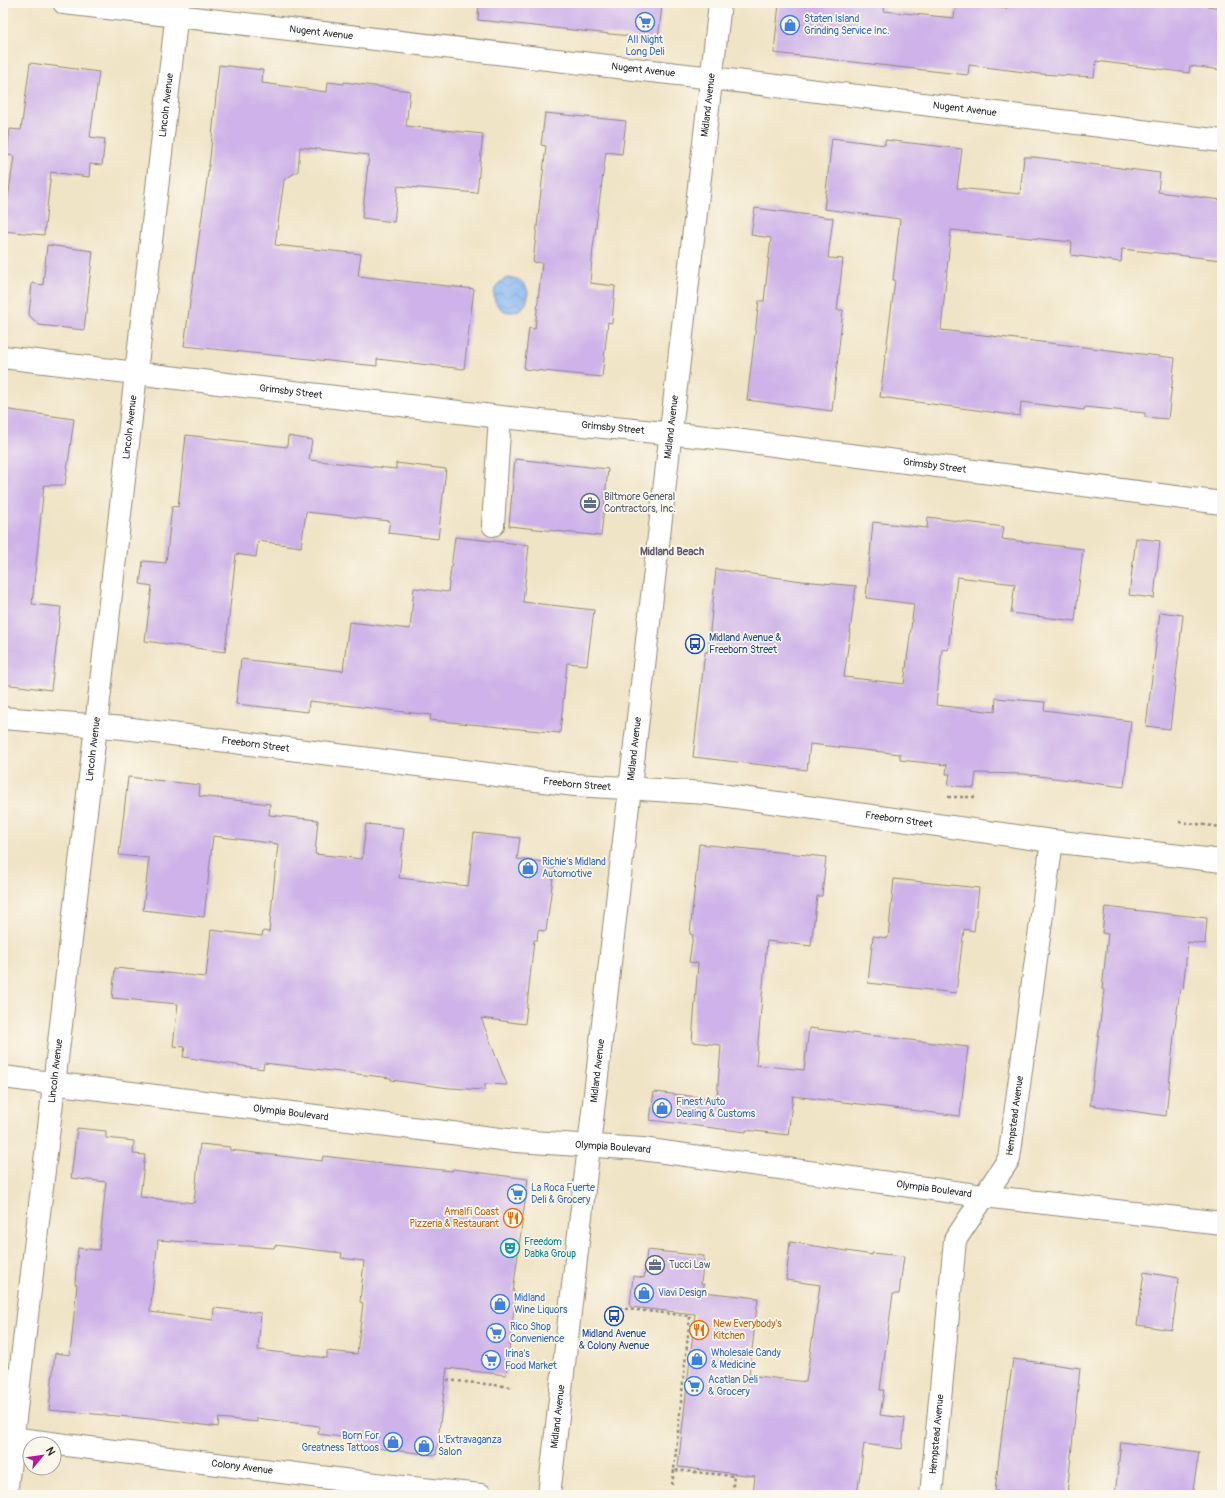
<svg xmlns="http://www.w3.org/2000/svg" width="1225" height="1498" viewBox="0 0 1225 1498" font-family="Pangolin,sans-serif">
  <defs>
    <pattern id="water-waves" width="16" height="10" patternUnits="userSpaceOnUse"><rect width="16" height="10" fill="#89b8f4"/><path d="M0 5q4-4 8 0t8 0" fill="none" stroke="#7096c6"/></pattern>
  </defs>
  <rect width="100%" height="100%" fill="#fbf7ec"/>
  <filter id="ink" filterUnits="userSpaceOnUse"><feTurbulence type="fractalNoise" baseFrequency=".025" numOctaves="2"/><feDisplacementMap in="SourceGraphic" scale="8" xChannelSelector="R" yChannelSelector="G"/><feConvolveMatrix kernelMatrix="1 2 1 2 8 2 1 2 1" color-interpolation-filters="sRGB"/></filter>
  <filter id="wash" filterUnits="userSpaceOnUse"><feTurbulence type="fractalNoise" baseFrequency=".012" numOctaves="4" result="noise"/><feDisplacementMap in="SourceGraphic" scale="16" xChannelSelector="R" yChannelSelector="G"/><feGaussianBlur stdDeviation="0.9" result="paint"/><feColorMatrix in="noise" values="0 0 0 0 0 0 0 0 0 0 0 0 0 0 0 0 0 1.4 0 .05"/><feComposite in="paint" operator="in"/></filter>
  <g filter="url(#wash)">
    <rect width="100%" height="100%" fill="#f0e4c6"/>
    <!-- water -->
    <path fill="url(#water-waves)" stroke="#5a7290" d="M494 295a17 17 0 1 1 34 0a17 17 0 1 1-34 0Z"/>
    <g id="blocks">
      <!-- building -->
      <path fill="#ceb2e9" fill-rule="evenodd" d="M479 3H634L662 6 658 39 478 20Z
        M779 3H885L884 11 954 18 956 3 1007 8 1008 3H1185L1222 8V70L1190 66 1189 73 1096 61 1094 77 1040 74 969 65 968 75 774 53Z
        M30 63 99 72 90 137 105 139 102 165 90 164 89 177 51 172 44 235 3 231V205L7 206 14 156 7 155 10 129 21 130Z
        M219 65 263 70 262 83 327 92 328 82 344 84V82L410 91 406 126 483 134 477 193 398 186 394 222 362 218 369 155 300 147 298 171 284 180 275 245 361 254 358 276 474 289 464 369 377 359V366L184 346 210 158Z
        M545 113 626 121 622 154 606 152 593 248 590 283 615 286 612 323 608 322 602 377 524 369 529 328 535 329 542 263 533 262 546 146 541 145Z
        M832 138 885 145V140L962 149 957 188 1020 194 1024 157H1034L1160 173 1158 192 1222 200V260L1122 249 1121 262 1071 255 1072 242 951 230 941 330 1175 358 1168 419 1145 417V413L1085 407 1084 410 1021 402 1020 416 880 397 895 280H893L900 219 824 209Z
        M755 208 833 218 828 258 843 259 837 310H843L832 411 747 400 759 301H764L771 238 751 235Z
        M47 245 93 251 84 330 39 325 29 315 32 283 43 285Z
        M3 409 74 419 65 485H44L32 604 61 607 51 690 3 684Z
        M186 435 287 447 288 436 312 440 309 460 396 469V463L446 469 438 539 388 533 390 521 306 512 301 547 258 541 256 557 236 554 225 652 145 641 152 586 140 584 143 561 166 563 172 506 178 507Z
        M515 459 608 469 601 536 509 526Z
        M928 517 1004 527 1002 539 1083 549 1075 621 1011 613 1015 584 957 577 948 650 942 649 936 705 995 712 996 698 1045 702 1044 710 1131 721 1124 787 1023 774 976 773 974 788 948 785 950 774H946L947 765 900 760V754L810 744 807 770 693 757 705 652H708L716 569 802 581 856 586 844 677 904 684 914 604 866 598 873 522 927 528Z
        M455 537 529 545 523 602 594 610 587 665 567 663 560 733 430 720 431 715 309 701 308 712 236 704 241 659 343 671 349 622 410 629 414 588 448 592Z
        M1136 538 1160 541 1154 598 1129 595Z
        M1160 612 1183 615 1170 729 1146 726Z
        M128 777 200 785 199 796 270 804 269 815 318 820 315 854 362 859 366 824 404 828 399 878 468 886 474 833 520 838 517 859 555 863 546 931 538 930 537 940H534L525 1024 481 1018 507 1085 485 1084V1090L449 1088 391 1080V1078L264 1063 263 1069 183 1057 185 1047 173 1046 178 1004 112 998 115 968 206 977 211 930 262 936 263 931 269 932 278 844 213 836 204 917 143 910 149 858 119 855Z
        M699 844 826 857 822 896H817L811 946 767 941 756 1065 804 1070 809 1028 968 1047 960 1116 793 1096 788 1135 746 1130V1132L650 1120 654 1092 717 1099 721 1045 692 1042 698 963 689 962 693 935 690 934Z
        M894 879 979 888 974 931 964 929 956 993 868 983 873 936 888 938Z
        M1105 907 1207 918 1205 944 1188 942 1183 989 1180 988 1174 1035 1166 1116 1090 1105 1104 990 1102 989 1108 934 1102 933Z
        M77 1128 106 1131V1138L134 1141 133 1154 145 1155 140 1197 194 1203 200 1144 230 1147V1150L322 1161 323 1156 374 1162V1163L452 1171 453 1169 528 1179 513 1292 516 1293 506 1375 447 1368 436 1455 357 1446 358 1439 318 1434 319 1426 257 1418V1422L219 1418 218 1427 151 1418V1419L49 1410 55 1353 70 1355 77 1285 75 1284 78 1248 99 1250 106 1182 71 1178ZM158 1240 274 1248 275 1245 342 1253 341 1258 364 1261 360 1302 363 1303 357 1354 327 1351V1358L258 1350 261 1313 214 1308 213 1320 150 1312Z
        M790 1242 872 1255V1253L904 1256 899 1294H893L880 1390H884L880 1415 905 1418 902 1449 864 1444 857 1495 753 1494 755 1476 678 1467 695 1314 630 1307 633 1276 644 1278 647 1250 704 1256 701 1284H704L703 1292 758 1298 749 1375 806 1382 820 1285 786 1280Z
        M1144 1272 1179 1278 1172 1330 1137 1325Z
        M1013 1359 1080 1368 1067 1495H997L998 1491H995L1005 1408 1006 1409Z
        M1121 1442 1199 1452 1192 1495H1115Z"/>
    </g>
  </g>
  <g filter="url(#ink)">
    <use href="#blocks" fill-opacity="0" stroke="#8e8878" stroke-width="1"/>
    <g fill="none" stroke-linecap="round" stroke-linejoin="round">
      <defs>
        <g id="minor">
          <path id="s1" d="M64 3 712 78 1222 141"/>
          <path id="s2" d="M3 357 500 417 727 439 1222 503"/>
          <path d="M493 525 500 417"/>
          <path id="s3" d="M3 718 124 728 575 785 706 793 1052 841 1222 861"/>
          <path id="s4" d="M3 1077 516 1141 642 1149 983 1196 1222 1223"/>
          <path id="s5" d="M3 1437 384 1485 481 1495"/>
          <path id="s6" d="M6 1495 96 726 178 3"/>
          <path id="s7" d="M931 1495 955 1240 1009 1159 1052 841"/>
        </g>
        <g id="major">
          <path id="s8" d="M549 1495 720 3"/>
        </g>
      </defs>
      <!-- minor casing -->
      <use href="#minor" stroke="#8e8878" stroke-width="24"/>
      <!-- major casing -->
      <use href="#major" stroke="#8e8878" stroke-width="24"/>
      <!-- path -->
      <path stroke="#8e8878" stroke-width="2.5" stroke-dasharray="3 3" stroke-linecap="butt" d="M948 797H978
        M1179 822 1222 827
        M619 1308 690 1316 674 1470 734 1476 732 1495
        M447 1380 513 1387
        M672 1485 674 1470"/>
      <!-- minor -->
      <use href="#minor" stroke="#fff" stroke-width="22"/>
      <!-- major -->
      <use href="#major" stroke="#fff" stroke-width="22"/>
    </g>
  </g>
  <!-- icons -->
  <defs>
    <symbol id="supermarket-ring" viewBox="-11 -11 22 22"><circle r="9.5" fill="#fbf7ec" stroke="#3f7fe0" stroke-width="1.5"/><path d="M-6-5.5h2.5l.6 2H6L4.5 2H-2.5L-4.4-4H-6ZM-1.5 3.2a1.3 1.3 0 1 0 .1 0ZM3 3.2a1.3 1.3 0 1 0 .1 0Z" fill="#3f7fe0"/></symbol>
    <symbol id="shop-ring" viewBox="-11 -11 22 22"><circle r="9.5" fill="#fbf7ec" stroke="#3f7fe0" stroke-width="1.5"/><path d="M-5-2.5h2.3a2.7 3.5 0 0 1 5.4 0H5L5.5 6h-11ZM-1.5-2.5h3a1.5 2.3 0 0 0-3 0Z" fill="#3f7fe0"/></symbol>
    <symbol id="office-ring" viewBox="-11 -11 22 22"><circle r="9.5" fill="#fbf7ec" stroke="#5c6f8a" stroke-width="1.5"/><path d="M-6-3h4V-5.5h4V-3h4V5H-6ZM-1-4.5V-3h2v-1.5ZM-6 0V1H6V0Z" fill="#5c6f8a"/></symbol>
    <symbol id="bus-ring" viewBox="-11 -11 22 22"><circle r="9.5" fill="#fbf7ec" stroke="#1a4fb4" stroke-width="1.5"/><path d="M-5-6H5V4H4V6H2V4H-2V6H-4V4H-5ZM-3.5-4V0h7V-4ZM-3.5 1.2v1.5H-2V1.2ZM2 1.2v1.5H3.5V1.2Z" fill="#1a4fb4"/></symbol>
    <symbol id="restaurant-ring" viewBox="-11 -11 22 22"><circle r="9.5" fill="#fbf7ec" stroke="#e8710a" stroke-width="1.5"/><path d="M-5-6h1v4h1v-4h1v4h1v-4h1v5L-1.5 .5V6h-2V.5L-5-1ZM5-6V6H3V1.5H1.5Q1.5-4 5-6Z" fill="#e8710a"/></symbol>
    <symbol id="theatre-ring" viewBox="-11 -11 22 22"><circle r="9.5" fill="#fbf7ec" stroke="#0f9aa8" stroke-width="1.5"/><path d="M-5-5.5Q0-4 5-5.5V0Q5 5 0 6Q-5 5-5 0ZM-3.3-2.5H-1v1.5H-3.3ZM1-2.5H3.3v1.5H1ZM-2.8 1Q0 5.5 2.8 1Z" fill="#0f9aa8"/></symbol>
  </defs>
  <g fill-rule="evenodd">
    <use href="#supermarket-ring" x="634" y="11" width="22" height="22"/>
    <use href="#shop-ring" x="779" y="14" width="22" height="22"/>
    <use href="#office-ring" x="579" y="492" width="22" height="22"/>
    <use href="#bus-ring" x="684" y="633" width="22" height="22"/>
    <use href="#shop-ring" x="517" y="857" width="22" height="22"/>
    <use href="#shop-ring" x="651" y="1097" width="22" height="22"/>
    <use href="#supermarket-ring" x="506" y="1183" width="22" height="22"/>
    <use href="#restaurant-ring" x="502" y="1207" width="22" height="22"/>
    <use href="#theatre-ring" x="499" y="1237" width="22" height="22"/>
    <use href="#office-ring" x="644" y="1254" width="22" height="22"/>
    <use href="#shop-ring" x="633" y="1282" width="22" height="22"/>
    <use href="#shop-ring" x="489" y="1293" width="22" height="22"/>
    <use href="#bus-ring" x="603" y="1305" width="22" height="22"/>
    <use href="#restaurant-ring" x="688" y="1319" width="22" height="22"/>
    <use href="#supermarket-ring" x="485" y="1322" width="22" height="22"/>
    <use href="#shop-ring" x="686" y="1348" width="22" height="22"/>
    <use href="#supermarket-ring" x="480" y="1349" width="22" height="22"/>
    <use href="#supermarket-ring" x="683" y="1375" width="22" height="22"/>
    <use href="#shop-ring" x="382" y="1431" width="22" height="22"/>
    <use href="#shop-ring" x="413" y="1435" width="22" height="22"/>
  </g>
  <g text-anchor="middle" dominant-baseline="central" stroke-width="3.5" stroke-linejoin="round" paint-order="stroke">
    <!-- shop labels -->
    <g font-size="10" fill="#366cbe" stroke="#fbf7ec" text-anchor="start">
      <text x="804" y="19">Staten Island<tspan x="804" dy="12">Grinding Service Inc.</tspan></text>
      <text x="645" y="40" text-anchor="middle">All Night<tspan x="645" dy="12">Long Deli</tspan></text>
      <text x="542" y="862">Richie's Midland<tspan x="542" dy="12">Automotive</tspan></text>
      <text x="676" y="1102">Finest Auto<tspan x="676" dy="12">Dealing &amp; Customs</tspan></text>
      <text x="531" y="1188">La Roca Fuerte<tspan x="531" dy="12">Deli &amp; Grocery</tspan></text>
      <text x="658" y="1293">Viavi Design</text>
      <text x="514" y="1298">Midland<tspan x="514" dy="12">Wine Liquors</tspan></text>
      <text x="510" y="1327">Rico Shop<tspan x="510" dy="12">Convenience</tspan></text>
      <text x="711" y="1353">Wholesale Candy<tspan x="711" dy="12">&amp; Medicine</tspan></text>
      <text x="505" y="1354">Irina's<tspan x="505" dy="12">Food Market</tspan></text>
      <text x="708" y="1380">Acatlan Deli<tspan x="708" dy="12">&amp; Grocery</tspan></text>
      <text x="379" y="1436" text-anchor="end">Born For<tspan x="379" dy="12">Greatness Tattoos</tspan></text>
      <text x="438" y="1440">L'Extravaganza<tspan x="438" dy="12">Salon</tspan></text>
    </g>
    <!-- street labels -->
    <g font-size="10" fill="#2b2b2b" stroke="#fbf7ec">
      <text stroke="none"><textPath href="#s1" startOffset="259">Nugent Avenue</textPath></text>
      <text stroke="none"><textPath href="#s1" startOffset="583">Nugent Avenue</textPath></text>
      <text stroke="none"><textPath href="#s6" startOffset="1399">Lincoln Avenue</textPath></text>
      <text stroke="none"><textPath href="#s8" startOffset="1399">Midland Avenue</textPath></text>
      <text stroke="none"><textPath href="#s1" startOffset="907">Nugent Avenue</textPath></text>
      <text stroke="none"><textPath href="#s2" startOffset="290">Grimsby Street</textPath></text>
      <text stroke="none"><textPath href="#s6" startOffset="1075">Lincoln Avenue</textPath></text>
      <text stroke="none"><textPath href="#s2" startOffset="614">Grimsby Street</textPath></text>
      <text stroke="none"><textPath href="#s8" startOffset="1075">Midland Avenue</textPath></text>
      <text stroke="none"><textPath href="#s2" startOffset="938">Grimsby Street</textPath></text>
      <text stroke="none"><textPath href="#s3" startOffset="254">Freeborn Street</textPath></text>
      <text stroke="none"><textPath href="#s6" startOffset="751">Lincoln Avenue</textPath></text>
      <text stroke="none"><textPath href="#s8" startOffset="751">Midland Avenue</textPath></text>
      <text stroke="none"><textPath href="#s3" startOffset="578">Freeborn Street</textPath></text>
      <text stroke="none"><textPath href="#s3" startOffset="902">Freeborn Street</textPath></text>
      <text stroke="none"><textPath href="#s6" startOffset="427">Lincoln Avenue</textPath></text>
      <text stroke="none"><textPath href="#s8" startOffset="427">Midland Avenue</textPath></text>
      <text stroke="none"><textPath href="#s4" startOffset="290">Olympia Boulevard</textPath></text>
      <text stroke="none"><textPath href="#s7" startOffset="397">Hempstead Avenue</textPath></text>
      <text stroke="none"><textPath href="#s4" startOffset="614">Olympia Boulevard</textPath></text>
      <text stroke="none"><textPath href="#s4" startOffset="938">Olympia Boulevard</textPath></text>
      <text stroke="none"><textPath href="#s8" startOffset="79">Midland Avenue</textPath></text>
      <text stroke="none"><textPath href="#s7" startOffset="61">Hempstead Avenue</textPath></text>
      <text stroke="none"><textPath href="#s5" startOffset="241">Colony Avenue</textPath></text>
    </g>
    <!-- service labels -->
    <g font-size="10" fill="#4e5e75" stroke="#fbf7ec" text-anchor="start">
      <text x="604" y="497">Biltmore General<tspan x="604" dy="12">Contractors, Inc.</tspan></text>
      <text x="669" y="1265">Tucci Law</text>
    </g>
    <!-- transit labels -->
    <g font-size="10" fill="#164399" stroke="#fbf7ec" text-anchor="start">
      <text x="709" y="638">Midland Avenue &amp;<tspan x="709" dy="12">Freeborn Street</tspan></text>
      <text x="614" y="1334" text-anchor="middle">Midland Avenue<tspan x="614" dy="12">&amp; Colony Avenue</tspan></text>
    </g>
    <!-- food labels -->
    <g font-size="10" fill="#c56008" stroke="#fbf7ec" text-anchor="end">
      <text x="499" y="1212">Amalfi Coast<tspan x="499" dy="12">Pizzeria &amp; Restaurant</tspan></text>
      <text x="713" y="1324" text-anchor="start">New Everybody's<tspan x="713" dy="12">Kitchen</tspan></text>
    </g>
    <!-- culture labels -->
    <g font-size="10" fill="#0d838f" stroke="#fbf7ec" text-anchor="start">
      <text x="524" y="1242">Freedom<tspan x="524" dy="12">Dabka Group</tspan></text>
    </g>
    <!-- neighbourhood labels -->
    <g font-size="11" font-weight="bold" fill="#645a6e" stroke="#fbf7ec">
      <text x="672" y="551">Midland Beach</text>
    </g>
  </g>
  <!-- margin -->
  <rect width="1225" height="1498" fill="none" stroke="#fbf7ec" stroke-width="16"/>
  <!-- north arrow -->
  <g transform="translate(42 1456) rotate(61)"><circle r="19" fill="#fbf7ec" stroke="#a8a59f"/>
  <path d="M0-3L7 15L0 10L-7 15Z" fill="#b5179e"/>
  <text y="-6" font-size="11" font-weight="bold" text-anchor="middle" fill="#2b2b2b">N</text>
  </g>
</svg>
